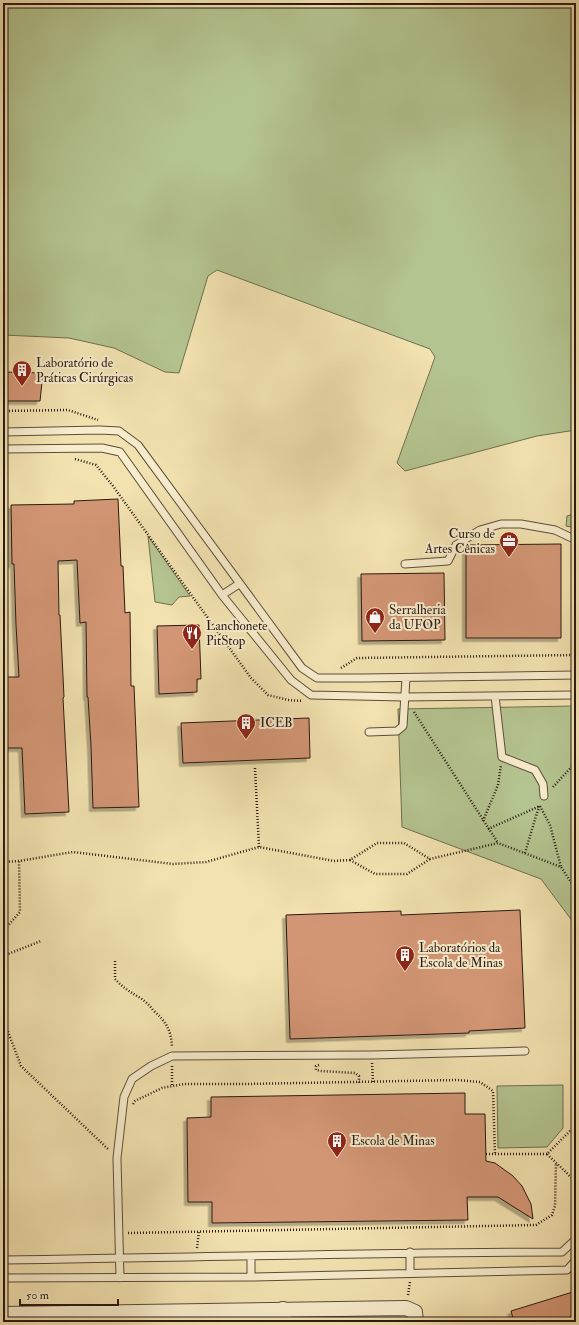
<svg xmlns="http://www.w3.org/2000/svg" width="579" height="1325" viewBox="0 0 579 1325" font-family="'IM FELL Double Pica',serif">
  <defs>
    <filter id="shadow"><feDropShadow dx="-3.5" dy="3.5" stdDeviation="0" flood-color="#0004"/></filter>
  </defs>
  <rect width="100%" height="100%" fill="#f2e2b0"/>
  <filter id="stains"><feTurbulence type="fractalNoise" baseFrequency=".005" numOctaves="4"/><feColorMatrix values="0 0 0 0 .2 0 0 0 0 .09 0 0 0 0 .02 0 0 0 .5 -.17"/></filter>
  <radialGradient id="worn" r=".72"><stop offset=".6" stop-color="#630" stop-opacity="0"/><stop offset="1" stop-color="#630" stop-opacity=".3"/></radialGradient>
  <!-- green -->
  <path fill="#b4c490" stroke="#6f6f52" d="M3 3H576V430L537 436 405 471 397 463 435 357 430 349 217 270 208 276 179 373 165 372 114 348 69 338 3 335Z
    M576 513V528L566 526 567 516Z
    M148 536 190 596 179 597 172 605 155 602Z
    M576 706V926L541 879 402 827 398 709Z
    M563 1085V1128L547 1147 498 1148 497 1086Z"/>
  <!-- building -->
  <path fill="#d39675" stroke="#2a1a13" filter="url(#shadow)" d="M3 372 43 373 40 401H3Z
    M118 499 121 566H123L125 613 130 612 131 686H134L139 807 93 808 91 746 88 697H87L86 622 80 623 77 560 58 561 59 615H60L64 697 63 698 69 812 25 814 22 748H3V677H19L16 625 14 564H12L11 505 74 504V501Z
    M561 544V638H466V545Z
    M444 573 445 640 362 641 361 574Z
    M199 625 201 679H197V692L159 694 157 626Z
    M309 718 310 758 183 763 181 723Z
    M520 910 525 1028 469 1031V1033L290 1039 286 915 401 911V915Z
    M465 1093V1114H485L486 1161 495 1163 513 1176 522 1186 531 1204 533 1219 498 1197H467L468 1220 212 1223V1202H188L187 1118 211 1117V1097Z
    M576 1291V1315L554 1322H514L511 1311Z"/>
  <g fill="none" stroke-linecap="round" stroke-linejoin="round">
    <defs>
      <path id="lane" d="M3 432 100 430 119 431 138 445 302 668 317 678H363L576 675
        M3 449 102 448 120 452 222 595 291 680 311 695 404 697 576 695
        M405 564 448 561 456 545 480 530 501 524H521L555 530 576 540
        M222 595 239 584
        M495 696 502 757 535 770 543 784 544 796
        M369 732 397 731 403 726 406 678
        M410 1252V1273
        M251 1256V1277
        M3 1260C189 1258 375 1252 562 1252L576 1239
        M3 1278 251 1277 567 1270 576 1260
        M120 1278 117 1158 124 1097 132 1079 151 1066 172 1056 372 1055 525 1051"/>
      <path id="street" d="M283 1309 284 1322
        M3 1314 406 1308 415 1312 416 1322"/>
    </defs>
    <!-- lane casing -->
    <use href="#lane" stroke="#5c4c3a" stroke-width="9"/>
    <!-- street casing -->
    <use href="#street" stroke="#5c4c3a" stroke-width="16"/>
    <!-- path -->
    <path stroke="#2a1a13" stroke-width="2.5" stroke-dasharray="1 2" stroke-linecap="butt" d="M3 411 68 410 98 420
      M75 459 96 465 113 486 251 678 268 695 288 700 303 701
      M341 668 357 658 576 655
      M414 712 498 843
      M255 768 259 847
      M553 787 576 762
      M483 821 498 785 501 765
      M488 829 540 806 550 825 561 867
      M525 853 536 816 540 805
      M350 860 375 874H407L430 859
      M3 862 19 861 73 852 173 864 206 862 259 847 334 861 350 860 377 843H404L430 859 498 843 561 867 576 890
      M3 931 20 912 19 861
      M3 956 41 941
      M115 961V979C123 988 132 993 142 999 146 1002 150 1006 153 1010 166 1022 171 1029 172 1047
      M3 1024 7 1029 21 1066 108 1149
      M576 1025 574 1075 575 1126 547 1154 574 1180 576 1178
      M372 1063 373 1082
      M319 1065 316 1066V1070L321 1071 355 1073 359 1076V1083
      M172 1066V1086
      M133 1104 135 1101 162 1088 184 1084H246L457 1080 480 1082 493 1091 495 1155
      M486 1154H547
      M574 1180 576 1230
      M128 1233 536 1225 552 1215 555 1206 556 1163
      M197 1248 199 1231
      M408 1295 410 1282"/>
    <!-- lane -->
    <use href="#lane" stroke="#f7eccc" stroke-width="7"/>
    <!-- street -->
    <use href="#street" stroke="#f7eccc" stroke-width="14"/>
  </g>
  <!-- icons -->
  <defs>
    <symbol id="building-pin" viewBox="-11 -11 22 30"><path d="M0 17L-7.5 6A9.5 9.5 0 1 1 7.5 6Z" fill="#8f2418" stroke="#f7eccc"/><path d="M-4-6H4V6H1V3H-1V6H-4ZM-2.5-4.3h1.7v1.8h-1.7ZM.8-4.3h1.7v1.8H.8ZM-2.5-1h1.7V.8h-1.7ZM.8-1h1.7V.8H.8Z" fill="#fff"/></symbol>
    <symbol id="office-pin" viewBox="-11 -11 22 30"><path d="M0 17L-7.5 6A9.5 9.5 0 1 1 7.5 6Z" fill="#8f2418" stroke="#f7eccc"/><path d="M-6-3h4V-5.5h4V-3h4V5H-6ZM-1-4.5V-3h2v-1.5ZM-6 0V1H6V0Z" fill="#fff"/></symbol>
    <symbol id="shop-pin" viewBox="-11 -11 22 30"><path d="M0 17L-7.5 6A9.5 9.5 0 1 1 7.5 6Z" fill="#8f2418" stroke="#f7eccc"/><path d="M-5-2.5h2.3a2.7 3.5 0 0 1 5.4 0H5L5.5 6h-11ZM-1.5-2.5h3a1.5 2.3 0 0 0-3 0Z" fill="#fff"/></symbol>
    <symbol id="restaurant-pin" viewBox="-11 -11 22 30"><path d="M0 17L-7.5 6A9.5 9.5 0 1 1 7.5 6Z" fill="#8f2418" stroke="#f7eccc"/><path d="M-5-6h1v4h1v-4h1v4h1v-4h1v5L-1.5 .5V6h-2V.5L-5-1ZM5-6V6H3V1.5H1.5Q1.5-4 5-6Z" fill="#fff"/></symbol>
  </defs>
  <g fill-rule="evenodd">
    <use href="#building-pin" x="11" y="359" width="22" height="30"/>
    <use href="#office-pin" x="498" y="530" width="22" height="30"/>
    <use href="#shop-pin" x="364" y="606" width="22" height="30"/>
    <use href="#restaurant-pin" x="181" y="622" width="22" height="30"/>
    <use href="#building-pin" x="235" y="712" width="22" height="30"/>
    <use href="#building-pin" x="394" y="944" width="22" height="30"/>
    <use href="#building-pin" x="326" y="1130" width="22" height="30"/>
  </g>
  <g text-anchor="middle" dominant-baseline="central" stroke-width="4" stroke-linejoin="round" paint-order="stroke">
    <!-- poi labels -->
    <g font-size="13" fill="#2a1a13" stroke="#f7eccc" text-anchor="start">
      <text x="36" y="363">Laboratório de<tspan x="36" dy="15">Práticas Cirúrgicas</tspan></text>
      <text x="495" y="534" text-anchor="end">Curso de<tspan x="495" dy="15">Artes Cênicas</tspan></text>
      <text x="389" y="610">Serralheria<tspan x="389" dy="15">da UFOP</tspan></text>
      <text x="206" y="626">Lanchonete<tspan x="206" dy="15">PitStop</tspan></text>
      <text x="260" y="723">ICEB</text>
      <text x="419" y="948">Laboratórios da<tspan x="419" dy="15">Escola de Minas</tspan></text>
      <text x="351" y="1141">Escola de Minas</text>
    </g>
  </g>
  <!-- margin -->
  <rect width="579" height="1325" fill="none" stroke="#f2e2b0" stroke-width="16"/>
  <rect x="4" y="4" width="571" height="1317" fill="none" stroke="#2a1a13" stroke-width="2"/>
  <rect x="8" y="8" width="563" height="1309" fill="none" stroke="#2a1a13"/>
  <!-- scale -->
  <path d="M20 1299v6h98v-6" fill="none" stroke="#2a1a13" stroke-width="2"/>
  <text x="26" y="1299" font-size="12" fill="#2a1a13" stroke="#f7eccc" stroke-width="3" paint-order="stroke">50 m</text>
  <rect width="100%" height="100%" filter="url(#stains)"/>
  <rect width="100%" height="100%" fill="url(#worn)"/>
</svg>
